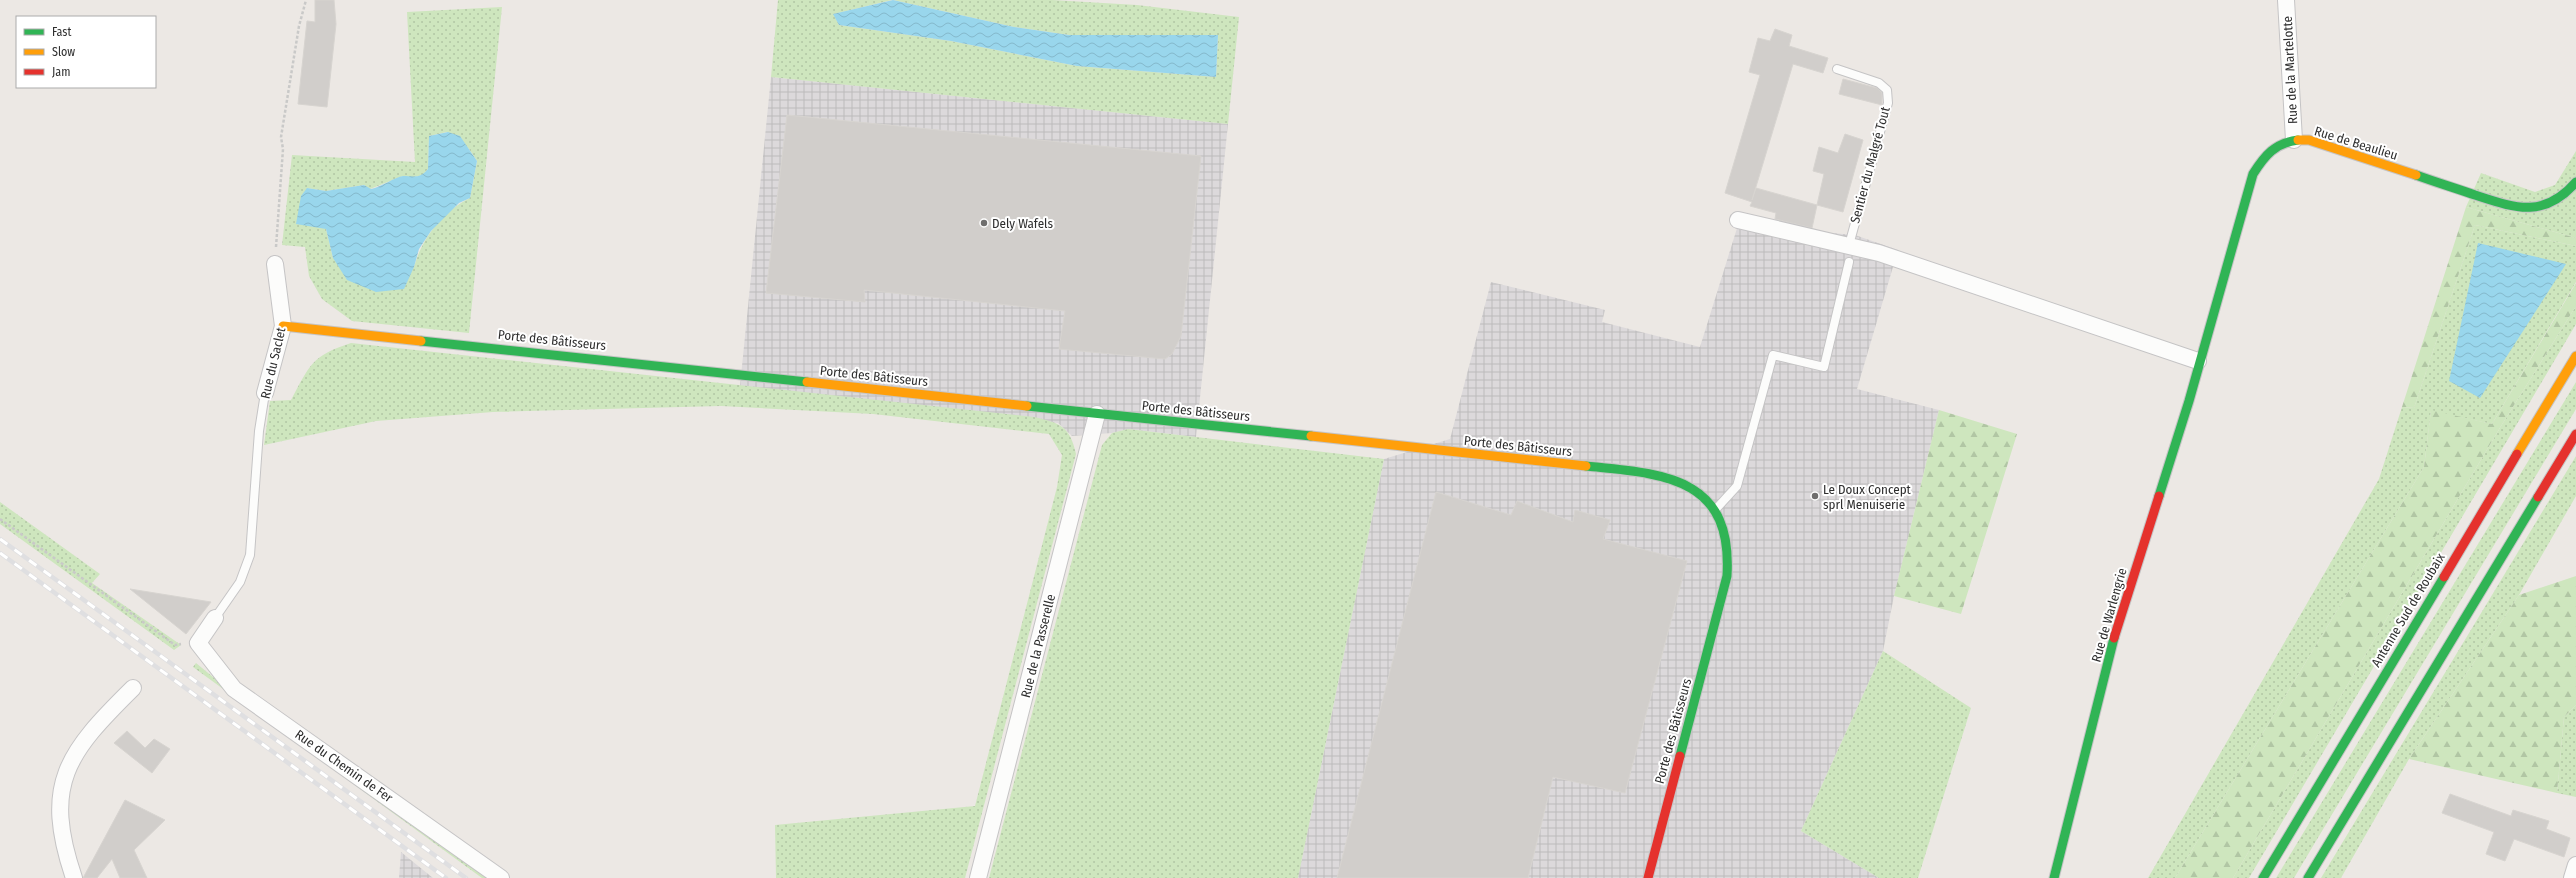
<svg xmlns="http://www.w3.org/2000/svg" width="2576" height="878" viewBox="0 0 2576 878" font-family="'Fira Sans Condensed',sans-serif">
  <defs>
    <pattern id="industrial-grid" width="8" height="8" patternUnits="userSpaceOnUse"><rect width="8" height="8" fill="#dcd9db"/><path d="M0 4h8M4 0v8" fill="none" stroke="#bdbbbc"/></pattern>
    <pattern id="grass-dots" width="8" height="8" patternUnits="userSpaceOnUse"><rect width="8" height="8" fill="#cee6be"/><path d="M2 2h.1M6 6h.1" fill="none" stroke="#b1c6a4" stroke-width="1.8" stroke-linecap="round"/></pattern>
    <pattern id="forest-firs" width="22" height="20" patternUnits="userSpaceOnUse"><rect width="22" height="20" fill="#cee6be"/><path d="M5 1l3.5 6h-7zM16 11l3.5 6h-7z" fill="#b1c6a4"/></pattern>
    <pattern id="water-waves" width="16" height="10" patternUnits="userSpaceOnUse"><rect width="16" height="10" fill="#99d6ec"/><path d="M0 5q4-4 8 0t8 0" fill="none" stroke="#84b8cb"/></pattern>
  </defs>
  <rect width="100%" height="100%" fill="#ece8e4"/>
  <!-- industrial -->
  <path fill="url(#industrial-grid)" d="M771 77 1228 124 1196 437 1128 429 1112 433 1072 436 1058 423 740 386Z
    M1738 225 1855 235 1898 250 1857 389 1939 410 1894 596 1883 651 1801 831 1879 878H1298L1384 459 1450 439 1491 282 1605 310 1602 322 1700 347Z
    M401 852 433 878H399Z"/>
  <!-- grass -->
  <path fill="url(#grass-dots)" fill-rule="evenodd" d="M778 0H892L834 14 839 25 951 41 1077 66 1216 77 1218 35H1069L1014 27 893 0H1052L1137 5 1239 17 1228 124 771 77Z
    M502 7 469 333 352 321 322 299 309 276 305 247 282 245 292 155 415 162 407 12ZM447 132 469 149 477 161 470 198C443 211 422 238 414 267L333 258 326 229 307 188 326 191 364 185 370 189 403 176 410 178 423 175 428 169 429 136Z
    M2576 151V238L2466 207 2481 173 2535 192 2555 185Z
    M2475 225 2576 246V282L2492 424 2431 411 2424 467 2175 878H2148L2379 479 2402 407 2414 408Z
    M2576 306V324L2249 878H2233L2501 426Z
    M351 343 1034 417C1060 423 1070 426 1076 454L965 878H776L775 825 975 806 1057 487 1062 455 1049 434 873 414 721 406 493 412 376 421 264 445 270 401 291 400C310 365 311 356 351 343Z
    M2576 382V409L2316 841 2294 878H2276Z
    M1128 429 1384 459 1298 878H989L1102 445 1112 433Z
    M2576 456V496L2519 595 2409 759 2341 878H2321Z
    M0 502 100 574 92 583 181 645 174 650 0 524Z
    M1883 651 1971 708 1918 878H1879L1801 831Z
    M196 663 230 691 496 878H482L193 667Z
    M2576 705V797L2557 793 2564 717Z"/>
  <!-- forest -->
  <path fill="url(#forest-firs)" d="M2466 207 2576 238V246L2475 225 2414 408 2402 407Z
    M2576 283V306L2501 426 2233 878H2175L2424 467 2431 410 2492 424Z
    M1939 410 2017 434 1961 614 1894 596Z
    M2576 576V705L2564 717 2557 793 2409 759 2519 595Z"/>
  <!-- water -->
  <path fill="url(#water-waves)" d="M893 0 1014 27 1069 35H1218L1216 77 1077 66 951 41 839 25 833 14Z
    M448 132 460 136 477 161 470 198 459 203 431 231 419 249 414 267 404 289 376 292 347 280 333 258 326 229 296 224 301 196 307 188 326 191 364 185 371 189C381 187 395 177 403 176 414 176 420 179 428 169L429 136Z
    M2478 243 2566 264 2480 398 2449 381Z"/>
  <!-- building -->
  <path fill="#d1cecb" stroke="#d7d4d0" d="M315 0H334L336 24 327 107 298 104 307 21 315 22Z
    M1775 29 1792 35 1789 46 1828 58 1823 73 1793 64 1752 200 1756 188 1817 205 1812 228 1775 219 1776 213 1750 206 1752 202 1725 193 1760 75 1749 72 1758 38 1770 41Z
    M1843 79 1877 88 1882 93V105L1839 94Z
    M787 115 1201 156 1181 336 1172 354 1165 359 1059 349 1065 311 864 290 865 302 766 293Z
    M1845 134 1863 140 1843 212 1817 205 1824 174 1813 171 1819 147 1838 153Z
    M1436 492 1511 515 1517 501 1573 522 1575 510 1610 520 1603 539 1687 561 1625 793 1553 777 1528 878H1337Z
    M130 589 211 602 186 634Z
    M127 731 145 748 154 739 170 749 152 773 114 743Z
    M2450 794 2511 816 2513 810 2549 821 2546 829 2570 838 2564 857 2514 839 2505 861 2486 854 2494 832 2442 813Z
    M125 800 165 820 134 850 147 878H120L112 859 97 878H83Z"/>
  <g fill="none" stroke-linecap="round" stroke-linejoin="round">
    <defs>
      <path id="lane" d="M1837 69 1879 83 1887 90 1888 103 1849 245
        M1716 509 1737 486 1773 355 1824 367 1849 262
        M215 618 240 582 250 555 259 431 265 393"/>
      <path id="street" d="M2286 0 2294 140
        M1738 220 1879 253 2198 361
        M265 393 283 326 275 264
        M215 618 198 643 234 689 501 878
        M74 878C42 784 67 753 133 688
        M978 878 1097 414
        M2572 878 2576 865"/>
      <path id="fast" d="M2416 175C2435 182 2455 188 2475 195 2515 208 2544 219 2576 182
        M421 341 807 382
        M1027 406 1311 436
        M1586 466C1664 474 1733 476 1727 576L1680 756
        M2159 496 2189 401 2253 174C2265 155 2275 143 2298 140
        M2054 878 2114 638
        M2263 878 2444 577
        M2308 878 2538 497"/>
      <path id="slow" d="M2298 140H2309L2416 175
        M283 326 421 341
        M807 382 1027 406
        M1311 436 1586 466
        M2517 454 2576 356"/>
      <path id="jam" d="M2538 497 2576 434
        M2444 577 2517 454
        M2114 638 2159 496
        M1648 878 1680 756"/>
    </defs>
    <!-- lane casing -->
    <use href="#lane" stroke="#c5c4c5" stroke-width="10"/>
    <!-- street casing -->
    <use href="#street" stroke="#c5c4c5" stroke-width="18"/>
    <!-- fast casing -->
    <use href="#fast" stroke="#c5c4c5" stroke-width="11"/>
    <!-- slow casing -->
    <use href="#slow" stroke="#c5c4c5" stroke-width="11"/>
    <!-- jam casing -->
    <use href="#jam" stroke="#c5c4c5" stroke-width="11"/>
    <!-- path -->
    <path stroke="#c9c9c8" stroke-width="2.5" stroke-dasharray="3 2" stroke-linecap="butt" d="M276 247 283 149 281 137 299 26 306 0
      M0 519 175 645 181 644"/>
    <!-- lane -->
    <use href="#lane" stroke="#fcfcfb" stroke-width="8"/>
    <!-- street -->
    <use href="#street" stroke="#fcfcfb" stroke-width="16"/>
    <!-- fast -->
    <use href="#fast" stroke="#30b455" stroke-width="9"/>
    <!-- slow -->
    <use href="#slow" stroke="#ff9f0a" stroke-width="9"/>
    <!-- jam -->
    <use href="#jam" stroke="#e5322d" stroke-width="9"/>
    <defs>
      <path id="rail" d="M0 539 466 878
        M0 553 446 878"/>
    </defs>
    <!-- rail casing -->
    <use href="#rail" stroke="#dfdfe1" stroke-width="4.5"/>
    <!-- rail -->
    <use href="#rail" stroke="#fff" stroke-width="3" stroke-dasharray="9" stroke-linecap="butt"/>
  </g>
  <!-- markers -->
  <g fill="#706f6e" stroke="#fff" stroke-width="1.5">
    <circle cx="984" cy="223" r="4"/>
    <circle cx="1815" cy="496" r="4"/>
  </g>
  <g text-anchor="middle" dominant-baseline="central" stroke-width="4" stroke-linejoin="round" paint-order="stroke">
    <!-- street labels -->
    <g font-size="13" fill="#2e2e2e" stroke="#fff">
      <text transform="translate(2290 70) rotate(-93)">Rue de la Martelotte</text>
      <text transform="translate(2356 143) rotate(17)">Rue de Beaulieu</text>
      <text transform="translate(1870 165) rotate(-75)">Sentier du Malgré Tout</text>
      <text transform="translate(552 340) rotate(6)">Porte des Bâtisseurs</text>
      <text transform="translate(273 363) rotate(-77)">Rue du Saclet</text>
      <text transform="translate(874 376) rotate(6)">Porte des Bâtisseurs</text>
      <text transform="translate(1196 411) rotate(6)">Porte des Bâtisseurs</text>
      <text transform="translate(1518 446) rotate(6)">Porte des Bâtisseurs</text>
      <text transform="translate(2408 610) rotate(-59)">Antenne Sud de Roubaix</text>
      <text transform="translate(2109 615) rotate(-74)">Rue de Warlengrie</text>
      <text transform="translate(1038 646) rotate(-76)">Rue de la Passerelle</text>
      <text transform="translate(1673 731) rotate(-75)">Porte des Bâtisseurs</text>
      <text transform="translate(344 766) rotate(35)">Rue du Chemin de Fer</text>
    </g>
    <!-- poi labels -->
    <g font-size="13" fill="#2e2e2e" stroke="#fff" text-anchor="start">
      <text x="992" y="223">Dely Wafels</text>
      <text x="1823" y="489">Le Doux Concept<tspan x="1823" dy="15">sprl Menuiserie</tspan></text>
    </g>
  </g>
  <!-- legend -->
  <rect x="16" y="16" width="140" height="72" fill="#ffffff" stroke="#ababab"/>
  <rect x="24" y="29" width="20" height="6" fill="#30b455" stroke="#ababab"/>
  <text x="52" y="36" font-size="12" fill="#2e2e2e">Fast</text>
  <rect x="24" y="49" width="20" height="6" fill="#ff9f0a" stroke="#ababab"/>
  <text x="52" y="56" font-size="12" fill="#2e2e2e">Slow</text>
  <rect x="24" y="69" width="20" height="6" fill="#e5322d" stroke="#ababab"/>
  <text x="52" y="76" font-size="12" fill="#2e2e2e">Jam</text>
</svg>
